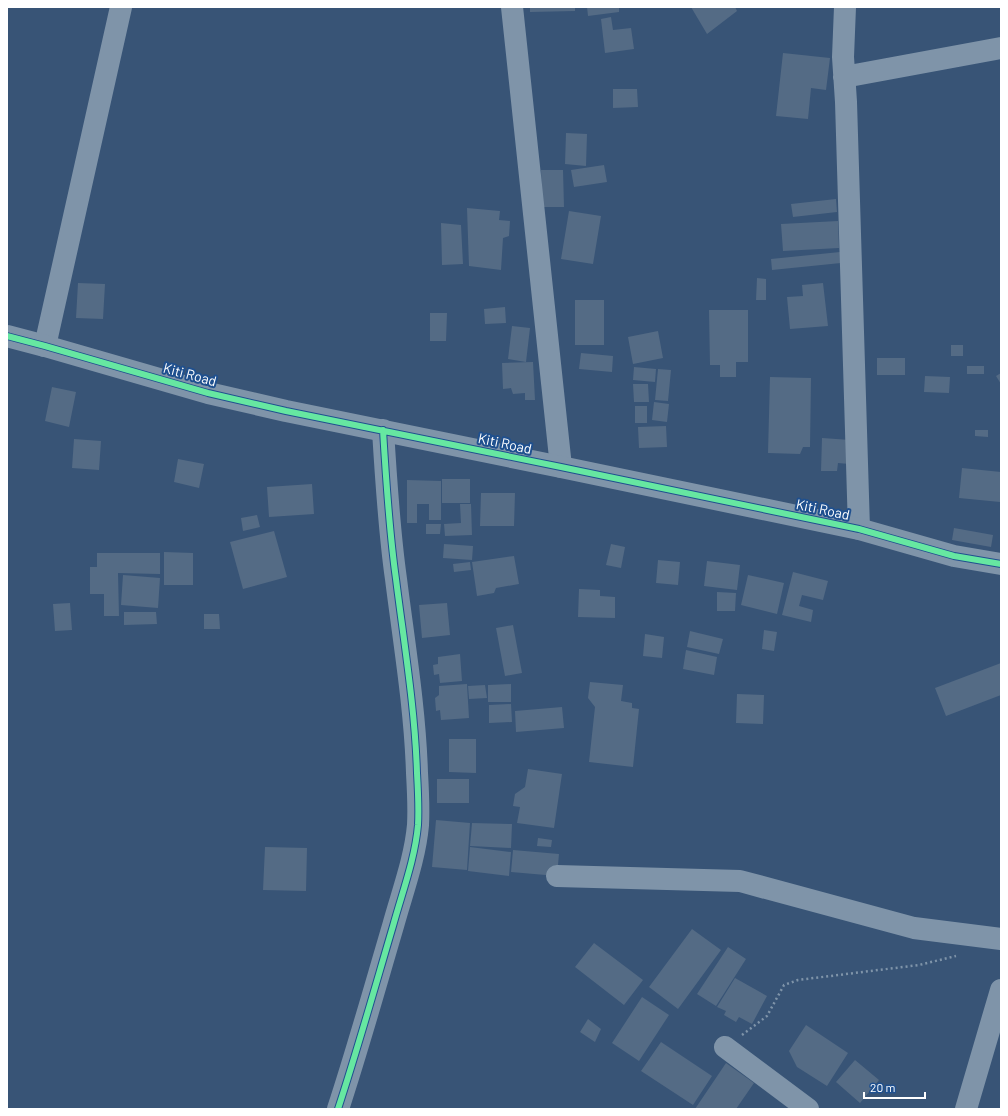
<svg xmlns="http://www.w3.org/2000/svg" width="1008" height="1116" viewBox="0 0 1008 1116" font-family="Barlow,sans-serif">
  <rect width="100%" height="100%" fill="#385476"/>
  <!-- building -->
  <path fill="#546b85" d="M530 7H575V11L530 12Z
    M587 7H619V12L588 16Z
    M691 7H735L737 11 707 34Z
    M611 17 613 30 631 28 634 49 605 53 601 19Z
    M783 53 830 58 826 90 811 88 808 119 776 116Z
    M613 89H637L638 107 613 108Z
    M566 133 587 134 586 166 565 164Z
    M604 165 607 182 574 187 571 170Z
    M541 170H563L564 207H542Z
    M836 199 837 212 793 217 791 204Z
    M467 208 500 211 499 220 510 221 509 236 503 238 501 270 469 266Z
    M569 211 601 216 593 264 561 259Z
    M838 221 839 248 783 251 781 224Z
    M441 223 461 225 463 264 442 265Z
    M840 252 841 263 772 270 771 259Z
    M757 278 766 279V300H756Z
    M78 283 105 284 103 319 76 318Z
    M823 283 828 326 790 329 787 297 803 296 802 285Z
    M575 300H604V345H575Z
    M505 307 506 323 485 324 484 309Z
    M709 310H748V362H736V377H720V365H710Z
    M430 313H447L446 341H430Z
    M512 326 530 328 526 362 508 359Z
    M658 331 663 358 633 364 628 337Z
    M951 345H963V356H951Z
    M581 353 613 356 612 372 579 369Z
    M877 358H905V375H877Z
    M533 362 535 400H525V393L513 394 511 388 503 389 502 363Z
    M967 366H984V374H967Z
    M634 367 656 369 655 382 633 380Z
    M658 369 671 370 668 401 655 400Z
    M1001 373V384L996 376Z
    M925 376 950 377 949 393 924 392Z
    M770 377 811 378 810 447H803L800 454 768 453Z
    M633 384H648L649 402H634Z
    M52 387 76 392 69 427 45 421Z
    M654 402 669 404 667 422 652 420Z
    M635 406H647V423H635Z
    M666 426 667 447 639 448 638 427Z
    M975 430H988V437L975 436Z
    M822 438 850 440 849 464 838 463 837 471H821Z
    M74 439 101 441 99 470 72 468Z
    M178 459 204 464 199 488 174 482Z
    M962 468 1001 472 1000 502 959 498Z
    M442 479H470V503H442Z
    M407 480 441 481V520H429V504H417V523H407Z
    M312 484 314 514 269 517 267 487Z
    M481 493H515L514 526H480Z
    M460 504H471L472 535 445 536 444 524 461 523Z
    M257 515 260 527 243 531 241 518Z
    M426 524H441L440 534H426Z
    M954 528 993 535 991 547 952 540Z
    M274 531 287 577 243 589 230 542Z
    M444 544 473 546 472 560 443 558Z
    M611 544 625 547 621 568 606 565Z
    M164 552 193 553V585H164Z
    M97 553H160V574L118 573 119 616H104V594H90V567H97Z
    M514 556 519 584 496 588 494 593 477 596 472 562Z
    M658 560 680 562 678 585 656 583Z
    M707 561 740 565 737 590 704 586Z
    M470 562 471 570 454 572 453 564Z
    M793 572 828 581 823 600 802 595 799 606 813 610 811 622 782 615Z
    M123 575 160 578 158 608 121 605Z
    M748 575 784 583 777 614 741 605Z
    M579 589 600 590V596L615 597V618L578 617Z
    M717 592 736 593 735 611H717Z
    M70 603 72 630 55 631 53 604Z
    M447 603 450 635 422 638 419 605Z
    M124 612H156L157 624 124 625Z
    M204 614H219L220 629H204Z
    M513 625 522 673 505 676 496 628Z
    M764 630 777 632 774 651 762 649Z
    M690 631 723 639 719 654 687 647Z
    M645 634 664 637 662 658 643 656Z
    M686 650 717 657 714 675 683 669Z
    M460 654 462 681 440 683 439 674 434 675 433 665 438 664V657Z
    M1001 663V695L946 716 935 688Z
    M590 682 623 685 621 701 632 703V708L639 709 633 767 589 762 595 707 588 698Z
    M467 684 469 718 441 720 440 710 436 711 435 698 439 695V686Z
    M511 684V702H488V685Z
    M485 685 487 698 469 699 468 686Z
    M737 694 764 695 763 724 736 723Z
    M511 704 512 722 489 723V705Z
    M562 707 564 728 516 732 515 711Z
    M449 739H476V773L449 772Z
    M528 769 562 774 554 828 517 823 520 807 513 806 515 794 525 787Z
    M437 779H469V803H437Z
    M436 820 470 823 467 870 432 867Z
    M472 823 512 824 511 848 470 846Z
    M538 838 552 840 551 847 537 846Z
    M265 847 307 848 306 891 263 890Z
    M470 847 511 852 509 876 468 871Z
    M513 850 559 854 557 876 511 872Z
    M692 929 721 950 678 1009 649 987Z
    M594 943 643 980 624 1005 575 967Z
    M728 947 746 959 716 1006 697 994Z
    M735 978 767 996 752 1024 739 1017 736 1022 724 1015 726 1011 717 1007Z
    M642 997 669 1015 639 1061 612 1043Z
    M588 1019 601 1029 595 1042 580 1032Z
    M806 1025 848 1053 827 1086 797 1067 789 1051Z
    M661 1042 712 1076 693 1105 641 1071Z
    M855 1060 879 1080 860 1103 836 1082Z
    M726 1063 754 1083 736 1109H695Z"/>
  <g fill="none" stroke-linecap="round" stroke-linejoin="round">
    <!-- path -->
    <path stroke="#7f94a9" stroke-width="2.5" stroke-dasharray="2 3" stroke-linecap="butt" d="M742 1035 767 1016 784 985 798 980 919 965 956 956"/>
    <!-- minor -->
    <path stroke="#7f94a9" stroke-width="22" d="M512 7 561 467
      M845 7 843 57 846 102 859 529
      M844 77 1001 48
      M45 346 121 7
      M557 876 740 881 914 928 1001 939
      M725 1047 808 1109
      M338 1109C358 1048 375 987 393 926 402 893 415 859 418 825 419 807 418 790 417 773 415 708 404 643 396 579 389 530 386 480 383 430
      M966 1109 1001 990"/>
    <!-- tertiary -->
    <path stroke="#7f94a9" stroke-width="22" d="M7 336 45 346 208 393 286 411 561 467 859 529 954 556 1001 564"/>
    <defs>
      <path id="cycleway" d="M7 336 45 346 208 393 286 411 561 467 859 529 954 556 1001 564
        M338 1109C358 1048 375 987 393 926 402 893 415 859 418 825 419 807 418 790 417 773 415 708 404 643 396 579 389 530 386 480 383 430"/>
    </defs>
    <!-- cycleway casing -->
    <use href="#cycleway" stroke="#1f508f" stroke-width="8"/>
    <!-- cycleway -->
    <use href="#cycleway" stroke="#66e7a1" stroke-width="6"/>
  </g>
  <g text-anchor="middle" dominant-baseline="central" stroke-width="4" stroke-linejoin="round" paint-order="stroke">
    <!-- street labels -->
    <g font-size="14" fill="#fff" stroke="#1f508f">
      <text transform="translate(190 374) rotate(15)">Kiti Road</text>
      <text transform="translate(505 443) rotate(12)">Kiti Road</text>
      <text transform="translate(823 509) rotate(12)">Kiti Road</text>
    </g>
  </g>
  <!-- border -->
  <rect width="1008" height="1116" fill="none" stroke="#ffffff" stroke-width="16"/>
  <!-- scale -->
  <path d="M864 1092v6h61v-6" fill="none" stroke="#ffffff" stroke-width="2"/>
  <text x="870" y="1092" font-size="12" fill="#ffffff" stroke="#1f508f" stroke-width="3" paint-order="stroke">20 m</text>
</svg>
